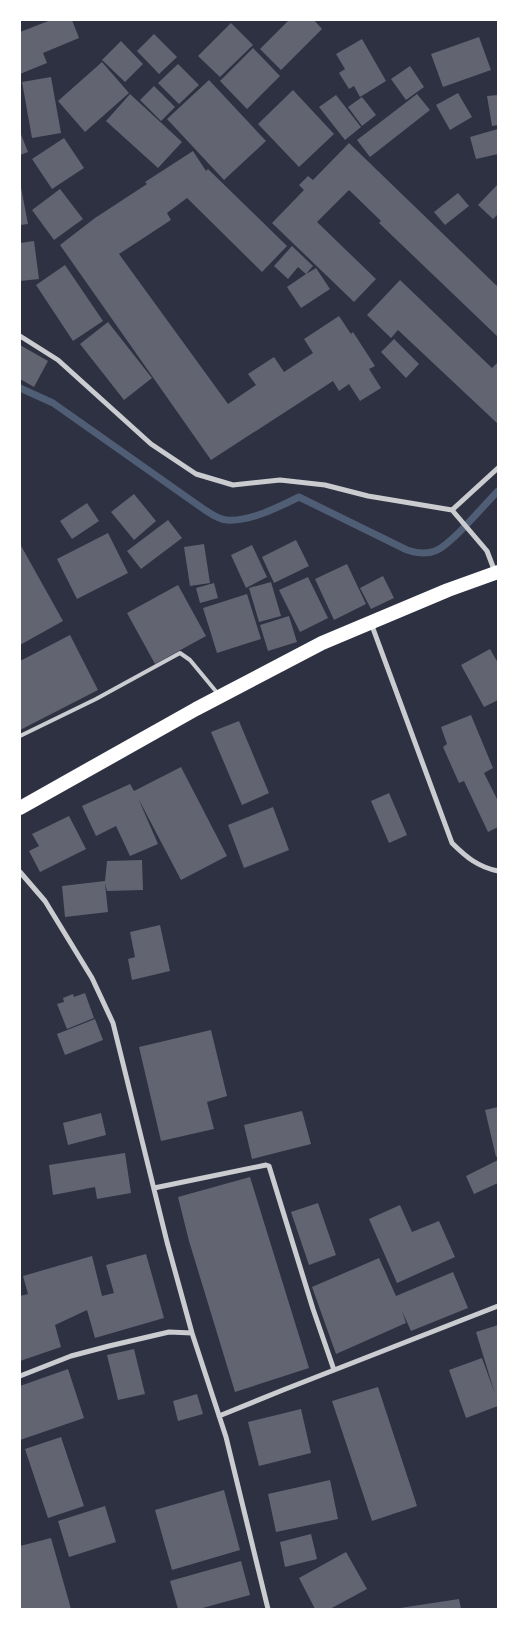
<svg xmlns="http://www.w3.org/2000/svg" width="518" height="1629" viewBox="0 0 518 1629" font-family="Lora,serif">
  <rect width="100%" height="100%" fill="#2d3142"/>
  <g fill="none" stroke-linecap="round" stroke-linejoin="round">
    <!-- stream -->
    <path stroke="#4f5d75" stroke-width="7" d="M20 388 53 403 205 510C211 514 220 520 227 520 249 522 279 507 299 497L407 550C416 553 425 555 435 551 451 545 484 505 498 491"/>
  </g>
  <!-- building -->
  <path fill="#626471" d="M51 20H72L79 38 43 53 47 63 20 74V32Z
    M289 20H314L322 29 281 70 260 49Z
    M231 23 253 45 220 77 198 56Z
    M154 34 177 57 159 74 137 51Z
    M479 37 491 70 443 87 431 54Z
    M362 39 386 81 360 97 354 86 349 89 339 73 345 69 336 54Z
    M121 41 143 64 125 82 102 60Z
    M253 48 280 76 247 109 220 81Z
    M102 62 129 93 85 132 58 101Z
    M178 64 199 85 179 104 158 83Z
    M410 66 424 87 406 100 391 79Z
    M51 77 61 133 32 138 22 82Z
    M209 80 266 141 224 180 167 119Z
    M154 86 175 107 161 121 140 100Z
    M293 90 334 134 299 167 258 124Z
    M458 93 472 117 450 130 436 105Z
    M130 94 182 142 158 168 106 121Z
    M417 94 430 110 370 157 357 140Z
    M336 95 361 127 345 140 319 107Z
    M498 95V125L492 126 487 96Z
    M362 97 376 115 362 126 348 107Z
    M498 129V154L476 159 470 137Z
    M20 132 28 152 20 155Z
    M64 138 84 168 52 189 32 159Z
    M349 143 498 287V337L379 223 381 221 349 190 317 222 376 279 354 302 272 223 304 190 299 185 308 176 313 180Z
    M193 151 206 171 208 169 287 246 262 272 187 198 167 213 171 220 119 254 228 404 256 385 248 374 274 357 284 372 313 353 304 339 339 316 351 334 353 332 375 366 369 369 381 388 360 401 349 384 339 391 333 381 211 460 60 245 95 218 147 184 145 182Z
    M20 182 28 224 20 225Z
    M498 184V214L493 219 478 205Z
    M60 189 83 219 54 240 32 210Z
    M458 193 469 206 445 225 434 212Z
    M34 241 39 279 20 281V243Z
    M292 246 313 266 306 274 316 268 330 289 301 308 287 287 306 274 298 267 288 279 274 266Z
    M65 265 103 321 73 341 36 285Z
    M400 280 492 368 498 362V424L398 330 391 338 367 315Z
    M108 322 152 378 124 400 80 344Z
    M394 339 419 364 406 378 381 352Z
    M20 345 48 361 34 387 20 379Z
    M134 494 156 521 134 540 111 512Z
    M87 503 99 521 72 539 60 521Z
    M168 520 182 538 141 569 127 551Z
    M108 533 128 573 77 599 57 559Z
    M296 540 309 566 274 583 262 557Z
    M20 544 63 621 20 645Z
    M204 544 210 583 190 586 184 547Z
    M252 545 267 577 246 588 231 555Z
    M347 564 366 604 334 620 315 579Z
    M383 576 394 598 371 609 360 588Z
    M308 577 328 618 300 632 279 590Z
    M271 582 281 616 259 622 249 588Z
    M214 583 218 598 200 603 196 588Z
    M178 585 206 636 155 664 127 613Z
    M247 594 261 639 217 653 203 608Z
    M289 616 297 642 268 651 260 625Z
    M70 635 98 690 20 730V661Z
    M490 649 498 663V700L484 707 461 665Z
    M471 715 493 768 484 773 498 801V827L488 832 464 781 459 783 443 747 447 744 441 727Z
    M239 721 269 793 242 805 211 732Z
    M181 767 227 856 181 880 138 798 158 844 130 856 116 826 96 836 82 806 130 784 134 791Z
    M389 793 407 835 389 843 371 801Z
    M273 807 289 850 244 868 228 825Z
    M69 816 86 849 40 872 29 851 39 846 32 834Z
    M142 860 143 890 107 891 105 883 108 912 65 917 62 886 105 881 107 861Z
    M160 925 170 971 132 980 128 959 135 957 130 932Z
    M85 993 94 1018 67 1029 57 1004 64 1002 63 998 73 994 74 997Z
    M95 1019 103 1040 65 1055 57 1034Z
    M211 1030 227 1096 207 1102 214 1129 161 1141 139 1047Z
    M498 1107V1156L496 1157 485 1110Z
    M302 1111 311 1144 252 1159 244 1125Z
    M101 1113 106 1135 68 1145 63 1123Z
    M125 1153 131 1193 97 1199 95 1187 53 1195 49 1165Z
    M498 1160V1183L474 1194 466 1176Z
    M250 1177 309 1368 235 1392 189 1241 178 1197Z
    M318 1203 336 1255 309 1265 291 1212Z
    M400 1205 412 1232 439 1221 455 1257 397 1283 369 1219Z
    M146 1254 164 1318 95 1338 87 1310 55 1325 61 1347 20 1361V1296L28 1294 23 1276 92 1256 102 1296 114 1293 106 1265Z
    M379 1258 396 1296 453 1272 468 1308 411 1331 402 1311 406 1323 336 1354 312 1287Z
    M498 1325V1406L466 1418 449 1370 482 1358 495 1394 476 1332Z
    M134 1349 145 1394 118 1400 107 1355Z
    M68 1369 84 1418 20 1440V1386Z
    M378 1387 417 1506 372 1521 332 1401Z
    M197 1394 203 1414 178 1421 173 1401Z
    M301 1409 311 1453 259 1466 248 1422Z
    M61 1437 84 1506 48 1518 25 1449Z
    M330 1480 338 1519 276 1532 268 1494Z
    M224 1490 240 1550 172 1570 155 1510Z
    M105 1506 116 1542 69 1557 58 1521Z
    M311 1534 317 1559 285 1567 280 1542Z
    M51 1538 71 1609H20V1546Z
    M346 1552 367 1589 330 1609H315L299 1578Z
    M241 1561 250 1595 199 1609H178L170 1581Z
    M459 1599 461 1609H400V1608Z"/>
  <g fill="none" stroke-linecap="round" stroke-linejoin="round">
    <!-- service -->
    <path stroke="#caccd0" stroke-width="4" d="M20 736 96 699 180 653 190 660 219 695"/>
    <!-- minor -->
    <path stroke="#caccd0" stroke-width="5" d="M20 336 58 360 151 444 196 474 233 485 280 480 325 485 368 496 452 510 487 551 495 572
      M452 510 498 468
      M371 623 452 843C466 857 478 867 498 871
      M20 872 45 901 92 978 113 1023 167 1242 192 1333 226 1437 268 1609
      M154 1188 266 1165 269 1166 313 1309 334 1370
      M20 1376 71 1356 109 1346 169 1332 192 1333
      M219 1416 283 1390 498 1306"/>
    <!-- trunk -->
    <path stroke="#fff" stroke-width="14" d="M20 808 196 709 322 643 448 590 498 572"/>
  </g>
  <!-- border -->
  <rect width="518" height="1629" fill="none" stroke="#ffffff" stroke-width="42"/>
</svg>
